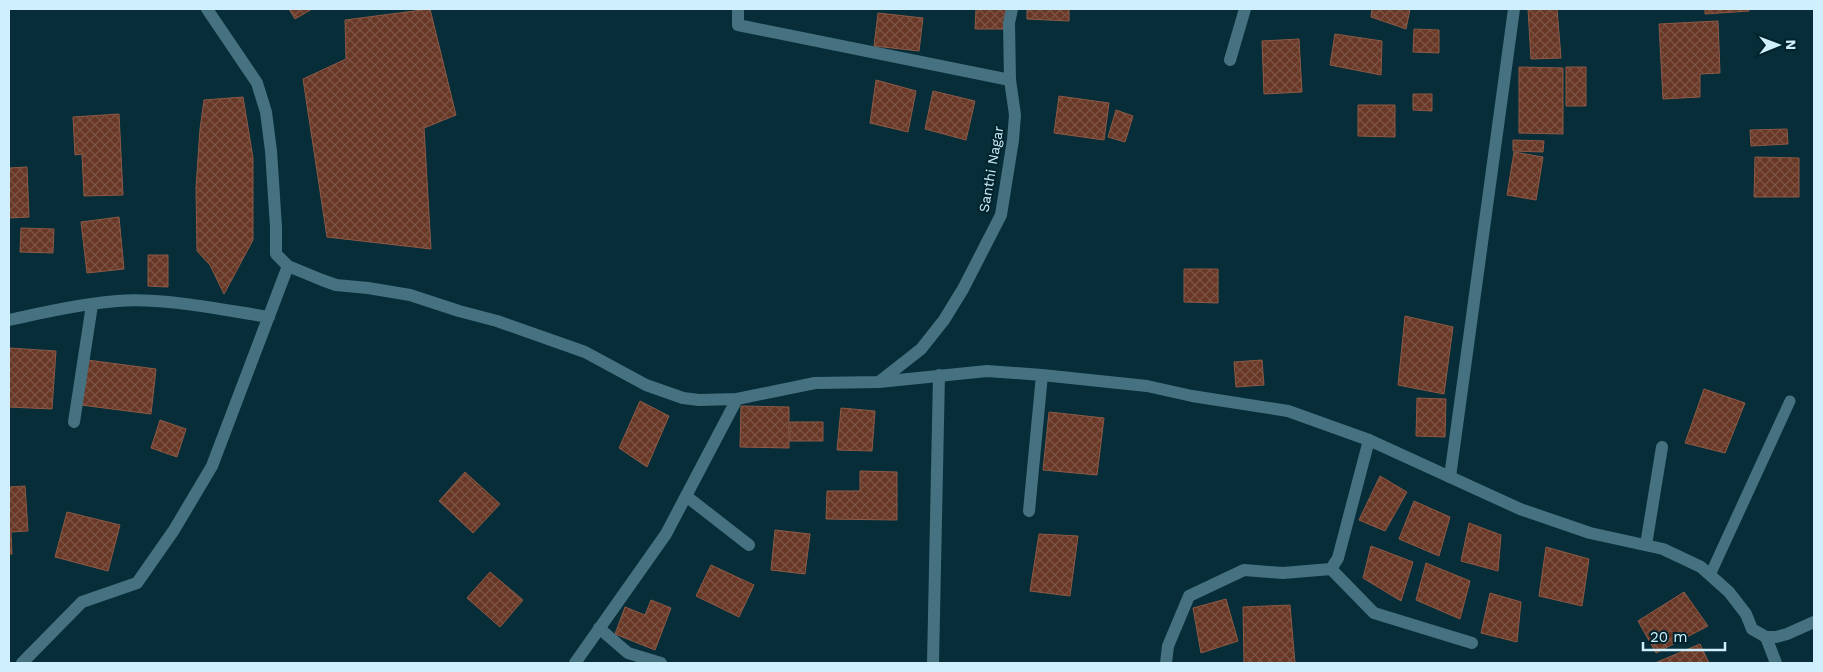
<svg xmlns="http://www.w3.org/2000/svg" width="1823" height="672" viewBox="0 0 1823 672" font-family="'Work Sans',sans-serif">
  <defs>
    <pattern id="building-cross-hatch" width="8" height="8" patternUnits="userSpaceOnUse" patternTransform="scale(1.25)"><rect width="8" height="8" fill="#683725"/><path d="M0 0l8 8M0 8l8-8" fill="none" stroke="#7c5446"/></pattern>
  </defs>
  <rect width="100%" height="100%" fill="#072d38"/>
  <!-- building -->
  <path fill="url(#building-cross-hatch)" stroke="#8c5945" d="M289 9H312L295 19Z
    M430 9 456 115 424 128 431 249 327 237 303 79 346 59 345 20Z
    M976 9H1006V29H975Z
    M1027 9H1069V21L1027 19Z
    M1372 9H1410L1406 29 1371 17Z
    M1528 9H1557L1561 58 1531 59Z
    M1705 9H1749V11L1705 14Z
    M878 13 923 18 919 51 874 46Z
    M1718 21 1720 73 1700 74V97L1663 99 1659 24Z
    M1414 29 1439 30V53L1413 52Z
    M1335 34 1382 41 1381 75 1330 65Z
    M1299 39 1302 92 1264 94 1262 41Z
    M1519 67 1563 68V134L1519 133Z
    M1566 67H1586V106H1566Z
    M876 80 916 91 908 132 870 123Z
    M933 91 975 101 966 140 925 129Z
    M1413 94H1432V111L1413 110Z
    M1059 96 1109 103 1104 140 1054 133Z
    M243 97 253 158V240L224 294 210 265 197 251 196 188 200 129 204 100Z
    M1358 105H1395V137L1358 136Z
    M1116 110 1133 116 1125 142 1108 137Z
    M119 114 123 195 84 196 82 154 75 155 73 117Z
    M1787 129 1788 144 1751 146 1750 130Z
    M1513 140 1544 141 1543 152 1513 151Z
    M1514 152 1543 157 1536 200 1507 195Z
    M1755 157 1799 158V197H1754Z
    M27 167 29 217 9 218V168Z
    M119 217 124 269 87 273 81 222Z
    M21 228 54 229 53 253 20 252Z
    M148 255H168V287L148 286Z
    M1184 269H1218V303L1184 302Z
    M1405 316 1453 327 1444 394 1398 385Z
    M9 348 56 351 52 409 9 407Z
    M87 360 156 369 151 414 81 405Z
    M1262 360 1264 385 1236 387 1234 362Z
    M1704 389 1745 403 1725 453 1685 443Z
    M1417 398 1446 399 1445 437 1416 436Z
    M640 401 669 416 647 467 619 448Z
    M741 406 789 407V448L740 447Z
    M841 408 875 411 872 451 837 450Z
    M1049 412 1104 418 1097 475 1043 470Z
    M160 420 186 429 177 457 151 448Z
    M790 422H823V441H790Z
    M860 471 897 472V520L826 519 827 491H860Z
    M465 472 500 504 473 533 439 501Z
    M1380 476 1407 492 1385 531 1359 520Z
    M25 486 28 531 11 532 12 554H9V487Z
    M1414 501 1450 517 1439 556 1399 539Z
    M67 512 120 525 108 571 55 557Z
    M1469 523 1501 535 1498 571 1461 561Z
    M775 530 810 534 805 574 771 570Z
    M1039 534 1078 536 1070 596 1030 591Z
    M1371 546 1413 562 1401 601 1363 578Z
    M1546 547 1589 559 1582 606 1539 596Z
    M1426 563 1470 581 1460 619 1416 600Z
    M711 565 754 585 739 617 696 596Z
    M490 572 523 600 500 627 467 598Z
    M1684 592 1708 626 1656 653 1638 621Z
    M1490 593 1521 602 1517 642 1481 633Z
    M1226 599 1238 641 1201 653 1193 608Z
    M651 600 671 608 655 650 615 634 625 607 645 615Z
    M1290 605 1295 663H1244L1243 607Z
    M1700 644 1709 663H1655Z"/>
  <g fill="none" stroke-linecap="round" stroke-linejoin="round">
    <!-- service -->
    <path stroke="#457180" stroke-width="11" d="M1710 575 1790 401"/>
    <!-- minor -->
    <path stroke="#457180" stroke-width="12" d="M738 9V25L1010 80
      M1230 60 1245 9
      M9 320C45 312 81 304 117 301 163 297 223 310 269 317
      M879 382 921 349 944 320 963 289 1001 215 1013 140 1015 115 1010 80 1009 23 1012 9
      M74 422 92 305
      M1450 477 1514 9
      M686 496 749 545
      M1029 511 1042 375
      M1646 545 1662 447
      M1331 569 1374 613 1472 643
      M599 628 628 653 661 663
      M1766 637 1776 663
      M22 663 82 602 137 583 174 530 212 466 288 266
      M575 663 666 534 737 399
      M933 663 939 375
      M1166 663 1168 646 1189 596 1244 570 1283 573 1331 569 1338 558 1369 440"/>
    <!-- tertiary -->
    <path stroke="#457180" stroke-width="12" d="M207 9 257 83 266 112 271 151 276 227V254L288 266 322 280 336 285 368 288 410 295 459 311 497 321 585 352 646 385 683 398 699 400 737 399 815 383 879 382 987 371 1042 375 1147 386 1192 396 1288 411 1369 440 1520 509 1590 533 1663 549 1701 567 1729 592 1746 614 1752 629 1766 637H1776L1787 634 1814 622"/>
  </g>
  <g text-anchor="middle" dominant-baseline="central" stroke-width="4" stroke-linejoin="round" paint-order="stroke">
    <!-- street labels -->
    <g font-size="14" fill="#ceeffb" stroke="#00232e">
      <text transform="translate(991 169) rotate(-80)">Santhi Nagar</text>
    </g>
  </g>
  <!-- border -->
  <rect width="1823" height="672" fill="none" stroke="#ceeffb" stroke-width="20"/>
  <!-- north arrow -->
  <g transform="translate(1778 45) rotate(89)" stroke="#00232e" stroke-width="4" paint-order="stroke">
  <path d="M0-4L9 19L0 12L-9 19Z" fill="#ceeffb"/>
  <text y="-8" font-size="14" font-weight="bold" text-anchor="middle" fill="#ceeffb">N</text>
  </g>
  <!-- scale -->
  <path d="M1643 642v8h82v-8" fill="none" stroke="#ceeffb" stroke-width="2.5"/>
  <text x="1650" y="642" font-size="15" fill="#ceeffb" stroke="#00232e" stroke-width="4" paint-order="stroke">20 m</text>
</svg>
